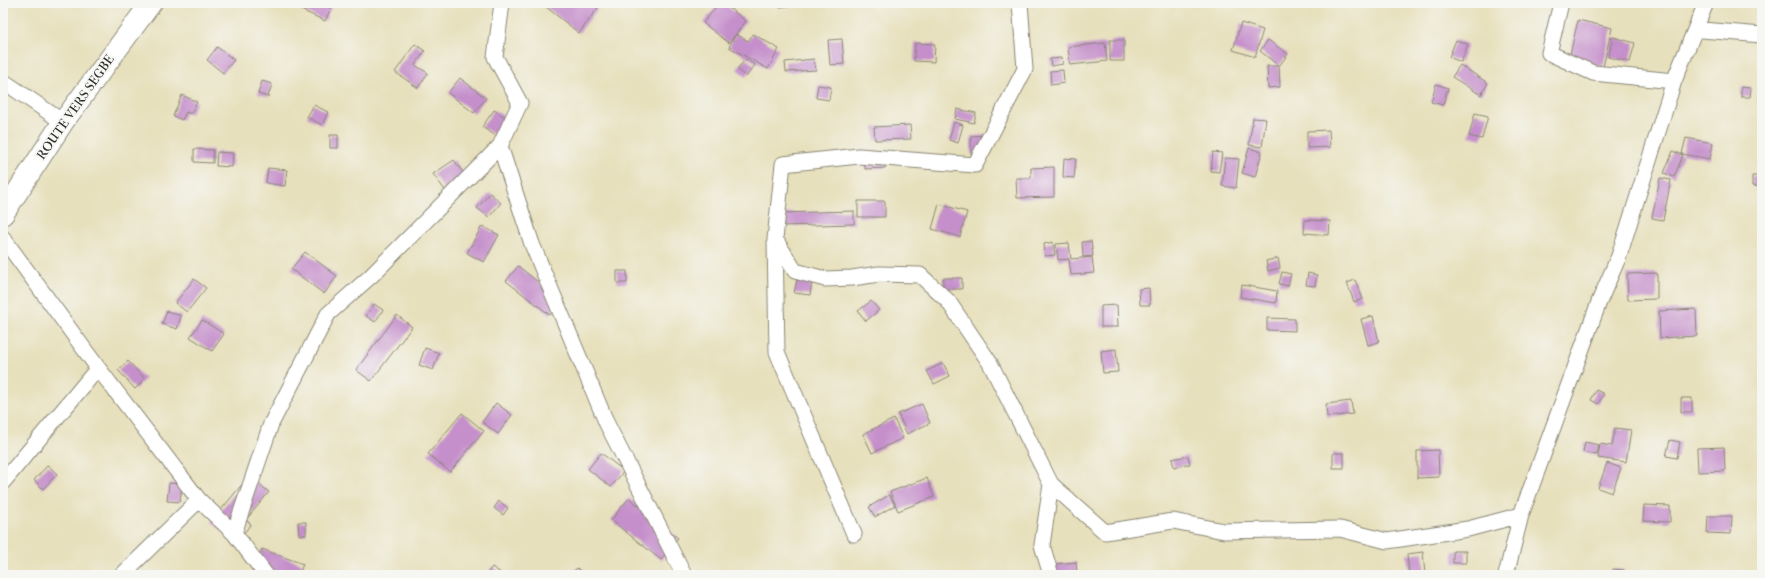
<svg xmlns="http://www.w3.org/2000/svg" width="1765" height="578" viewBox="0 0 1765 578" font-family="'IM FELL French Canon',serif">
  <rect width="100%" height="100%" fill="#f6f6f2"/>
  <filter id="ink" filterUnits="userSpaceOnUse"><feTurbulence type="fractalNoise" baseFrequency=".025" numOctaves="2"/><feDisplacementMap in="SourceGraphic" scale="8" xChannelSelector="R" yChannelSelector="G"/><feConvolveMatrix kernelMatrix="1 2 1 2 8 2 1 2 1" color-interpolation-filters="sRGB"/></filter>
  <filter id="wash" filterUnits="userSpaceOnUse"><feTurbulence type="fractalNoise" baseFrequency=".012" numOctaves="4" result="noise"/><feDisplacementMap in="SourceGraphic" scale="16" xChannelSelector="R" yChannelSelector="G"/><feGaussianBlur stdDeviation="0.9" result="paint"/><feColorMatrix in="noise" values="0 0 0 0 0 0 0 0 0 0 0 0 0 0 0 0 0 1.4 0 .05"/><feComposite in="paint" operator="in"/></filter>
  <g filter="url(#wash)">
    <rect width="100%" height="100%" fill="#e7e0bc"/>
    <g id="blocks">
      <!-- building -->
      <path fill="#c58fcb" d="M299 3H326L332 6 325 21 297 8Z
        M541 3H591L598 8 579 33Z
        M719 3H723L746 21 729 43 703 23Z
        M780 3H798V5L780 7Z
        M1578 20 1612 28 1603 67 1569 59Z
        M1241 23 1263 30 1255 57 1233 50Z
        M736 34 748 41 753 34 779 49 768 69 729 47Z
        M1613 37 1635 43 1630 62 1608 57Z
        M842 39 844 64 830 65 828 40Z
        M1110 40H1124V61H1110Z
        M1268 40 1288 54 1279 66 1260 51Z
        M1456 40 1468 44 1461 62 1449 57Z
        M915 43 935 44 934 62 914 61Z
        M1105 43 1107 61 1070 65 1068 47Z
        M415 44 425 51 415 65 428 73 418 88 395 72Z
        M217 47 234 60 223 73 207 60Z
        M1062 58 1063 64 1051 66 1050 59Z
        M746 59 755 65 746 77 737 69Z
        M814 59 816 70 786 72 785 62Z
        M1460 65 1488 83 1481 95 1452 77Z
        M1267 66H1279L1280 87 1268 88Z
        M1063 70 1064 83 1051 85 1050 71Z
        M460 78 486 98 474 113 448 93Z
        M262 81 272 84 268 97 258 94Z
        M1436 84 1448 88 1443 105 1431 102Z
        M818 85 831 87 829 100 816 98Z
        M1741 87 1751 88 1750 97H1741Z
        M182 95 197 102 191 114 186 112 182 120 173 116Z
        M1759 96H1762V113H1760Z
        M314 105 328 112 322 125 307 117Z
        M957 109 976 113 974 123 955 119Z
        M494 110 508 119 496 136 482 127Z
        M1475 113 1488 116 1482 139 1469 136Z
        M1253 118 1266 119 1262 147 1249 145Z
        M954 122 963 125 958 143 949 140Z
        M910 125 911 139 875 140 874 127Z
        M1329 130 1330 147 1307 148V131Z
        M330 135H338V148H330Z
        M987 135 988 154H971V136Z
        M1686 138 1713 143 1710 159 1682 154Z
        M1249 148 1262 152 1255 177 1242 173Z
        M194 149 213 150V163L194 162Z
        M1673 151 1683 155 1674 177 1664 173Z
        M217 152 233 153 232 167 216 166Z
        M1213 152 1222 153 1219 172 1211 171Z
        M885 155V168L865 169V161Z
        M1064 158 1076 159 1074 178 1063 177Z
        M1225 158 1239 159 1236 188 1222 186Z
        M454 160 467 178 447 193 433 174Z
        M1054 167V197L1017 198 1016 178H1031V168Z
        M268 168 287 170 285 186 266 183Z
        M1752 176H1762V187L1752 186Z
        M1660 178 1671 180 1663 220 1652 218Z
        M490 193 501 203 489 217 477 208Z
        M858 201H885V217H858Z
        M939 204 967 212 960 237 932 229Z
        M854 211V224L781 226 780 213Z
        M1305 220 1330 221 1329 235 1304 233Z
        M482 226 499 235 484 262 467 253Z
        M1091 241 1093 256 1083 257 1082 242Z
        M1053 242 1055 255 1045 256 1044 244Z
        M1069 243 1071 259 1092 257 1094 273 1071 275 1069 259 1058 260 1056 244Z
        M305 252 337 276 324 294 291 269Z
        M1278 258 1280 268 1268 271 1266 261Z
        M518 266 561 300 550 315 506 281Z
        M617 271H627V283H617Z
        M1282 272 1291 274 1288 286 1279 284Z
        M1308 273 1317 275 1315 286 1306 285Z
        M1657 273V299L1628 300 1627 274Z
        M943 278H962V289H943Z
        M194 279 206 288 187 312 175 303Z
        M797 280 812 282 810 295 794 293Z
        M1355 280 1363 299 1354 302 1347 283Z
        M1242 285 1277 291 1276 303 1240 297Z
        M1149 288 1150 305H1140L1139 289Z
        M871 301 879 310 866 321 858 311Z
        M374 304 383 310 375 322 366 316Z
        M1117 305 1118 327H1101V306Z
        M1696 309 1697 336 1660 338 1659 311Z
        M167 311 181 316 177 329 162 324Z
        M397 315 412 327 371 381 356 370Z
        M1373 316 1379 342 1368 345 1361 319Z
        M1267 318 1295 319V331L1267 330Z
        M202 320 224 334 212 351 190 337Z
        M425 348 439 353 433 370 419 365Z
        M1116 349 1118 372 1103 373 1101 351Z
        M128 361 145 379 135 389 118 370Z
        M943 363 950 376 934 384 927 371Z
        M1596 390 1604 394 1598 404 1591 400Z
        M1681 398H1692V412H1681Z
        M1351 401 1353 414 1327 417 1326 404Z
        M496 403 512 415 498 434 482 422Z
        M922 404 930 423 907 434 898 414Z
        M462 413 484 431 450 472 428 454Z
        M894 419 903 438 872 453 863 434Z
        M1615 428 1631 430 1626 462 1598 458 1600 444 1612 446Z
        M1670 440 1680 442 1677 458 1666 456Z
        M1585 442 1599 445 1597 455 1583 452Z
        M1724 447 1725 471 1698 472 1697 448Z
        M1438 450 1439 477 1417 478V451Z
        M601 453 624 471 611 487 588 469Z
        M1333 453H1344V468H1333Z
        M1188 456 1190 464 1174 467 1172 459Z
        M1607 463 1621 468 1612 493 1598 488Z
        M48 465 57 474 43 489 34 480Z
        M249 476 269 492 246 520 251 524 237 542 211 522Z
        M927 478 934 497 898 511 890 492Z
        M169 483 182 484 180 502 167 501Z
        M889 495 895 505 875 517 869 507Z
        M629 498 678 538 661 560 611 520Z
        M499 501 508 508 503 515 494 508Z
        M1644 505 1670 506V522L1643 521Z
        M1708 516H1732L1731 534 1707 533Z
        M298 522H306V535H299Z
        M262 549 303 564 299 575H252Z
        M1453 551H1466V563H1453Z
        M1423 552 1425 575H1409L1407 554Z
        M1076 562 1077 574 1056 575 1054 564Z
        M492 567 504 575H486Z
        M577 568 585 575H570Z
        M1613 569 1624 570V575H1612Z"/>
    </g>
  </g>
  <g filter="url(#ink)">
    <use href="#blocks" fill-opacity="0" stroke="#898674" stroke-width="1"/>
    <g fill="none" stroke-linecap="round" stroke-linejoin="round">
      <defs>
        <path id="street" d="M1561 3 1549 53 1593 73 1674 81
          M1696 28 1702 30 1762 35
          M3 81 63 122
          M500 146 532 244 607 424 684 575
          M3 238 98 368 199 500 234 533 266 575
          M775 239 795 271 825 279 852 278 879 274 920 275 948 301 990 363 1051 484 1105 532 1173 521 1224 531 1340 529 1387 541 1468 529 1521 515
          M3 482 98 368
          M1051 484 1042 545 1051 575
          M234 533 271 424 328 314 371 276 500 146 520 103 495 57 502 3
          M854 534 777 352 775 239 783 164 859 156 975 165 1025 69 1020 3
          M122 575 199 500
          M1506 575 1521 515 1599 302 1619 256 1674 81 1706 3"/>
        <path id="secondary" d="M3 214 63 122 151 3"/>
      </defs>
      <!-- street casing -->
      <use href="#street" stroke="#898674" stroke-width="17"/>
      <!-- secondary casing -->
      <use href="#secondary" stroke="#898674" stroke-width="23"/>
      <!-- street -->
      <use href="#street" stroke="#fff" stroke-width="15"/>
      <!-- secondary -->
      <use href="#secondary" stroke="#fff" stroke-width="21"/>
    </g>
  </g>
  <g text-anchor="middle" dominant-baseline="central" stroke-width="4" stroke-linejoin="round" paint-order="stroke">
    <!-- street labels -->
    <g font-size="13" fill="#2b2b2b" stroke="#f6f6f2">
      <text transform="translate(75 107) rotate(-55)">ROUTE VERS SEGBE</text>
    </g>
  </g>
  <!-- margin -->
  <rect width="1765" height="578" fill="none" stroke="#f6f6f2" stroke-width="16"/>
</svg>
